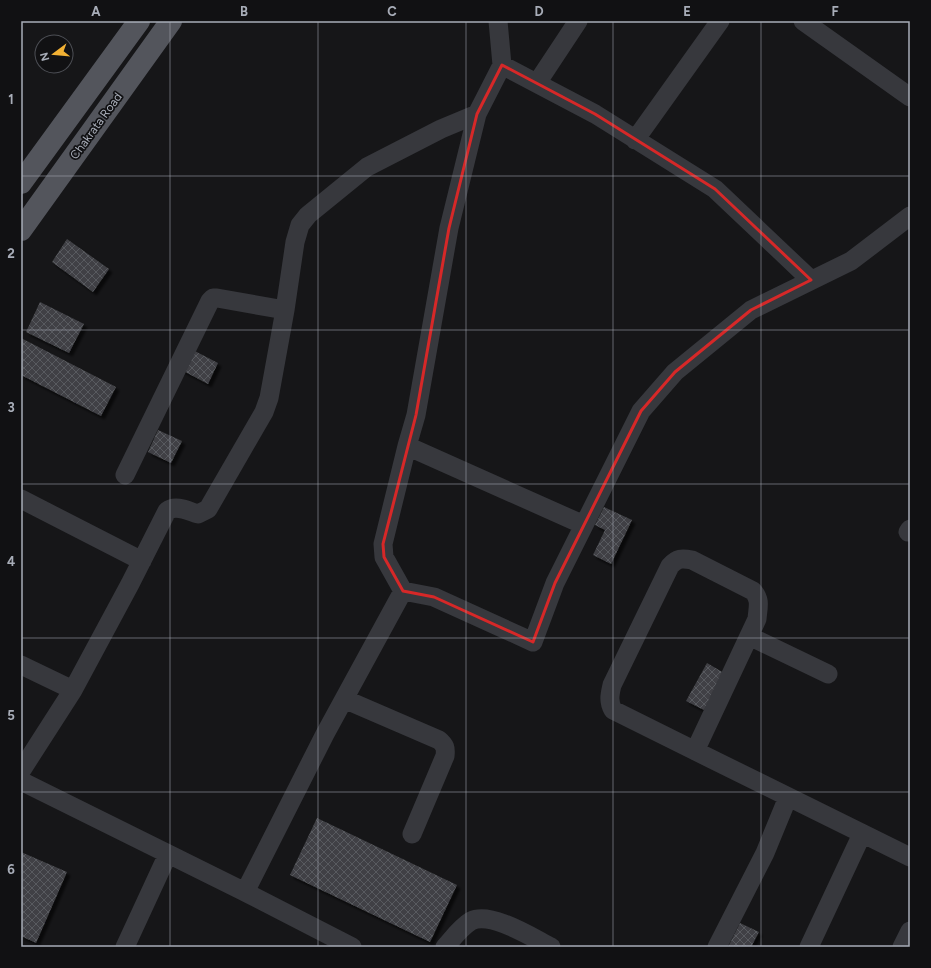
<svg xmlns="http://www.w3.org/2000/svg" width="931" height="968" viewBox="0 0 931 968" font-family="Figtree,sans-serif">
  <defs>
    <pattern id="building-cross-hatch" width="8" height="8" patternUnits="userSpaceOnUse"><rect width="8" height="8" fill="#404145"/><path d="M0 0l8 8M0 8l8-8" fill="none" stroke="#595a5e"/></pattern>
    <filter id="shadow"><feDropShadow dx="3.5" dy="3.5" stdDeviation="1" flood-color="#0009"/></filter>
  </defs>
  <rect width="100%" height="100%" fill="#161618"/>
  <!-- building -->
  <path fill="url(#building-cross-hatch)" filter="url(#shadow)" d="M67 239 109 269 93 292 52 262Z
    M40 302 84 324 69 353 26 332Z
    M21 338 116 387 101 416 21 375Z
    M187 347 218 363 208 384 176 367Z
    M158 430 182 441 171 463 148 452Z
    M604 507 632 520 611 564 593 555 605 530 595 525Z
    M707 663 724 673 704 710 686 701Z
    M317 818 457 885 430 942 290 875Z
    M21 852 67 872 36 943 21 936Z
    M740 923 759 932 751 947H728Z"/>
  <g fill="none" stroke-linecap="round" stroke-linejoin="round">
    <!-- minor -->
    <path stroke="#37383d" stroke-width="19" d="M498 21 502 65
      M803 21 910 97
      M537 83 578 21
      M635 140 720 21
      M407 446 584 525
      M125 475 210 301 213 298H217L285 310
      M21 499 142 561
      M908 532 910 529
      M403 591 434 597 533 642 555 583 641 411 675 372 751 310 851 261 910 216
      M749 636 828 674
      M21 665 73 690
      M344 699 439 740C445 745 446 748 445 756L412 834
      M695 751 757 619C758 607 761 600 753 591L692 560C682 558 677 558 670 566L612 685C610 694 608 701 613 710 712 759 811 809 910 857
      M21 771 73 690 130 584 167 511C176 504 188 511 198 514L208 509 264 412 269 398 285 310 295 242 300 225 308 215 367 167 441 129 477 114
      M21 781 245 892 325 734 403 591 384 557 383 544 407 446 416 415 449 228 477 114 502 65 595 114 715 189 811 280
      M245 892 352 947
      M125 947 168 854
      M445 947C453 938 461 927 471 921 491 911 533 938 551 947
      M717 947 765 853 788 797
      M809 947 862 834
      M902 947 910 931"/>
    <!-- major -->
    <path stroke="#53555c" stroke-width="22" d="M21 183 139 21
      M21 230 171 21"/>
  </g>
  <!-- marked area -->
  <path fill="none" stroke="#d62828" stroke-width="3" stroke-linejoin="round" d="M502 65 595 114 715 189 811 280 751 310 675 372 641 411 555 583 533 642 434 597 403 591 384 557 383 544 416 415 449 228 477 114Z"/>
  <!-- grid -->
  <path fill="none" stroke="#a8adb8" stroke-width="1" stroke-opacity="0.55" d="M170 21V947M318 21V947M466 21V947M613 21V947M761 21V947M21 176H910M21 330H910M21 484H910M21 638H910M21 792H910"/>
  <g text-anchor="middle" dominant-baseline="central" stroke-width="3.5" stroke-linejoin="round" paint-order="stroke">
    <!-- street labels -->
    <g font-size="12" fill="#a8adb8" stroke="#111113">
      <text transform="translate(96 126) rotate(-54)">Chakrata Road</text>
    </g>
  </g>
  <!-- border -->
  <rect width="931" height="968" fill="none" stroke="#111113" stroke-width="44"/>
  <!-- north arrow -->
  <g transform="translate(54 54) rotate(254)"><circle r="19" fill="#111113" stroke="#4d4f55"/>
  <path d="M0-3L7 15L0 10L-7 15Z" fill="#f2b134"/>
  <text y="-6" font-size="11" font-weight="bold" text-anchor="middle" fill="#a8adb8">N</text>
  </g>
  <rect x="22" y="22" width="887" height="924" fill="none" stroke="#a8adb8" stroke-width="1.5"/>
  <g font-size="13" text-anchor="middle" font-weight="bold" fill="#a8adb8">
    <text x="96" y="16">A</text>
    <text x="244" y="16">B</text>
    <text x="392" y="16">C</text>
    <text x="539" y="16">D</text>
    <text x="687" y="16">E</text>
    <text x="835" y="16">F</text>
    <text x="11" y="104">1</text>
    <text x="11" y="258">2</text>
    <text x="11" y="412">3</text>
    <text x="11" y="566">4</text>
    <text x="11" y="720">5</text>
    <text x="11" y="874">6</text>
  </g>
</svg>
